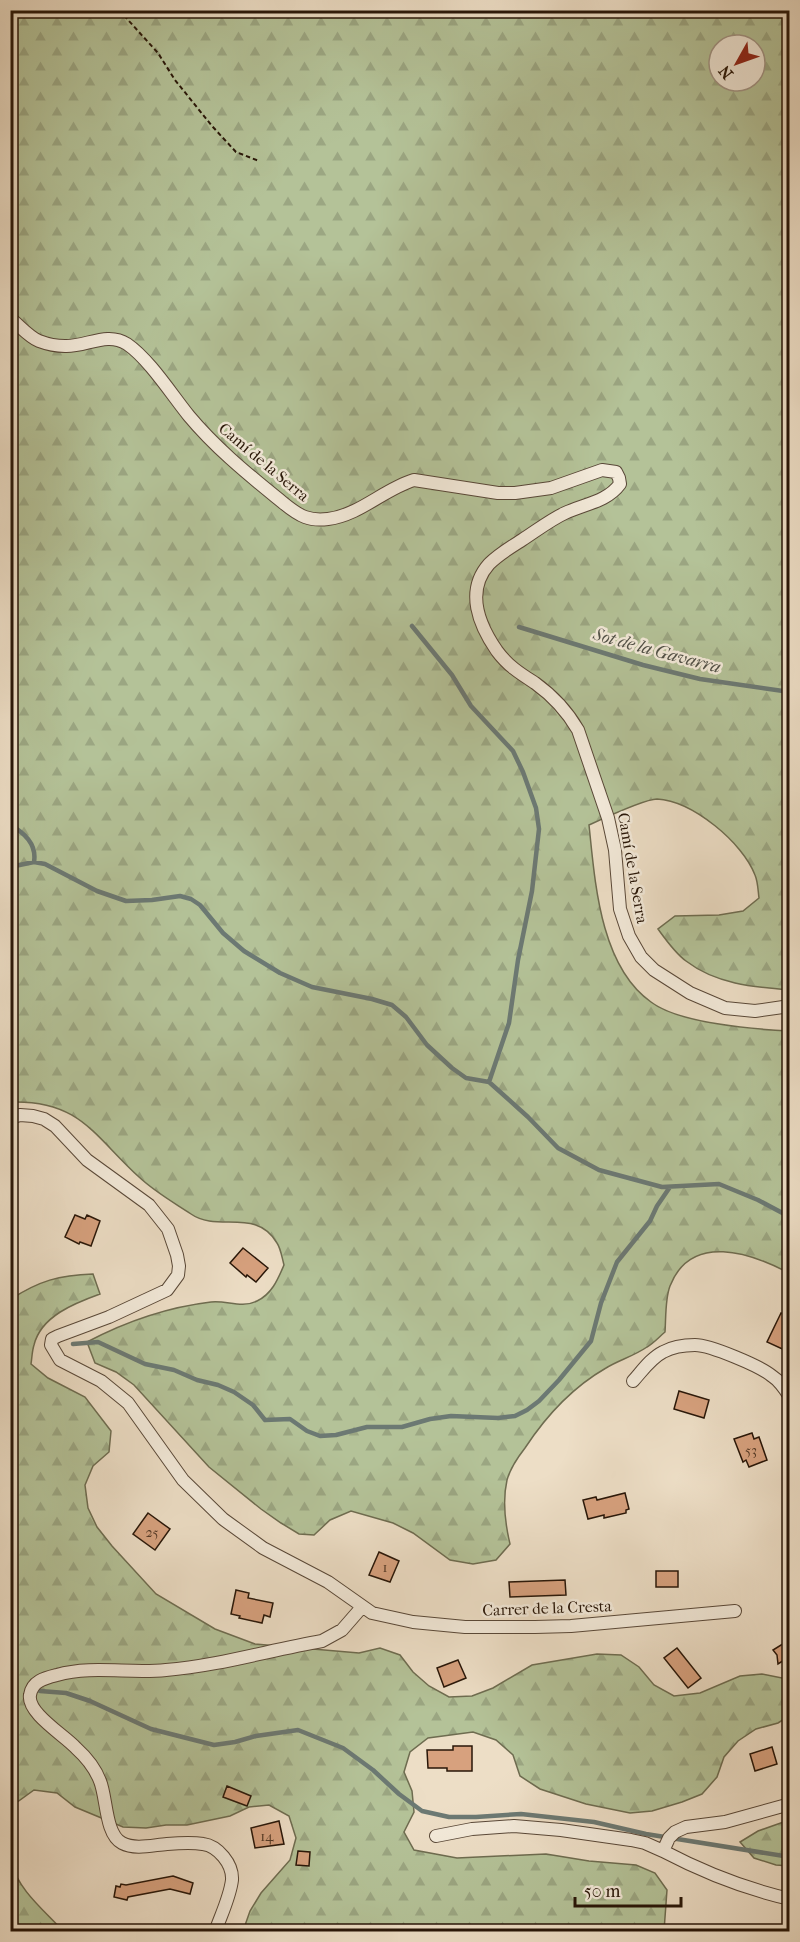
<svg xmlns="http://www.w3.org/2000/svg" width="800" height="1942" viewBox="0 0 800 1942" font-family="'IM FELL French Canon',serif">
  <defs>
    <pattern id="forest-firs" width="22" height="20" patternUnits="userSpaceOnUse" patternTransform="scale(1.5)"><rect width="22" height="20" fill="#b4c298"/><path d="M5 1l3.5 6h-7zM16 11l3.5 6h-7z" fill="#9ba682"/></pattern>
  </defs>
  <rect width="100%" height="100%" fill="#eddec6"/>
  <filter id="stains"><feTurbulence type="fractalNoise" baseFrequency=".00333" numOctaves="4"/><feColorMatrix values="0 0 0 0 .2 0 0 0 0 .09 0 0 0 0 .02 0 0 0 .5 -.17"/></filter>
  <radialGradient id="worn" r=".72"><stop offset=".6" stop-color="#630" stop-opacity="0"/><stop offset="1" stop-color="#630" stop-opacity=".3"/></radialGradient>
  <!-- forest -->
  <path fill="url(#forest-firs)" stroke="#6e6c50" stroke-width="1.5" fill-rule="evenodd" d="M10 11H789V990C753 987 716 984 686 961 675 953 666 940 658 929L675 916 719 915 743 911 759 898C758 891 758 882 755 875 743 843 693 801 657 799 646 799 602 819 589 825 595 882 600 966 651 1002 680 1024 753 1029 789 1031V1273C751 1253 691 1232 670 1286 665 1299 666 1318 665 1332 659 1337 654 1343 647 1347 634 1356 619 1360 606 1368 573 1387 546 1416 525 1448 518 1457 510 1469 507 1480 502 1502 505 1523 510 1544L496 1560 473 1564 450 1560 413 1533 393 1523 351 1511 330 1520 314 1535 299 1534 281 1523 261 1509 209 1467 134 1385 116 1372 95 1363 87 1342C125 1322 169 1307 211 1302 227 1300 241 1309 257 1301 272 1294 278 1279 284 1265 282 1258 281 1249 277 1243 256 1207 218 1233 191 1214 173 1202 155 1192 139 1177 94 1136 80 1100 11 1102ZM719 45H755V81H719Z
    M93 1274 100 1294C75 1303 41 1316 34 1345 32 1351 32 1358 31 1364L48 1378 85 1397 111 1431 109 1452 93 1466 85 1485 88 1508 97 1527 112 1546 156 1594 215 1629 255 1644 359 1653 380 1648 400 1655 413 1672 429 1686 449 1697 472 1696 493 1688 532 1665 597 1654 621 1655 639 1667 654 1685 674 1696 700 1693 740 1676 762 1674 782 1678 789 1675V1716L778 1723 756 1729 738 1741 724 1757 717 1777 702 1794 682 1802 652 1811 630 1813 586 1804 540 1789 520 1776 513 1755 496 1740 473 1732 428 1738 410 1752 404 1772 412 1791 414 1812 404 1832 414 1850 457 1858 546 1854 589 1861 636 1865 655 1873 667 1890 664 1931H243L250 1911 261 1893 290 1860 296 1838 289 1816 269 1805 249 1807 230 1816 187 1825H166L146 1828 123 1827 75 1807 57 1793 34 1790 16 1803 11 1812V1299C39 1281 59 1275 93 1274Z
    M789 1820V1866L776 1865 754 1858 740 1842 758 1831Z
    M11 1862C18 1890 45 1911 63 1931H11Z"/>
  <g fill="none" stroke-linecap="round" stroke-linejoin="round">
    <!-- stream -->
    <path stroke="#6c7973" stroke-width="4.5" d="M412 626 452 675 471 706 513 751 523 772 536 808 539 829 532 891 518 960 509 1023 489 1082
      M519 627 643 665 700 679 790 692
      M10 825C25 833 37 844 34 862
      M10 867 34 862 45 864 97 891 126 901 152 900 180 896 191 899 200 905 223 933 244 951 280 973 312 987 372 999 392 1005 406 1017 427 1045 452 1068 466 1078 489 1082 528 1117 558 1148 599 1170 662 1187 719 1184 758 1200 790 1217
      M73 1344 98 1342 145 1364 174 1370 197 1380 218 1385 234 1392 253 1405 265 1420 290 1419 307 1431 320 1436 336 1435 367 1427H402L430 1419 451 1416 498 1418 515 1416 527 1410 539 1401 559 1380 591 1341 601 1303 617 1262 650 1221 657 1206 670 1187
      M40 1691 66 1693 90 1701 151 1729 214 1745 235 1742 256 1736 298 1730 343 1748 373 1770 399 1794 422 1811 449 1817H476L521 1814 594 1822 646 1834 790 1857"/>
  </g>
  <!-- building -->
  <path fill="#d7a17e" stroke="#281608" stroke-width="1.5" d="M75 1215 85 1219 87 1215 100 1221 91 1246 80 1242 79 1244 65 1237Z
    M243 1248 268 1268 256 1282 247 1275 246 1277 230 1263Z
    M781 1313 789 1318V1352L767 1342Z
    M679 1391 709 1400 704 1418 674 1409Z
    M752 1433 754 1439 759 1437 767 1460 749 1467 746 1460 743 1462 734 1439Z
    M625 1493 629 1509 626 1510V1513L604 1518V1515L588 1519 583 1500 596 1497 597 1500Z
    M148 1513 170 1529 155 1550 133 1534Z
    M379 1552 399 1561 390 1582 369 1575Z
    M656 1571H678V1587H656Z
    M565 1580 566 1595 510 1597 509 1582Z
    M236 1590 249 1593 248 1598 273 1603 270 1617 264 1615 262 1623 239 1618 240 1616 231 1614Z
    M789 1640V1657L778 1664 777 1655 773 1650Z
    M677 1648 701 1678 688 1688 664 1658Z
    M458 1660 466 1678 444 1687 437 1668Z
    M453 1746H472V1771H447V1768H428L427 1750H453Z
    M772 1747 777 1764 755 1771 750 1754Z
    M227 1786 251 1796 247 1806 223 1797Z
    M279 1821 284 1844 255 1848 251 1828Z
    M298 1851 310 1852 309 1866 296 1865Z
    M173 1876 193 1883 190 1894 170 1889 128 1897 127 1900 114 1897 116 1886 120 1887 121 1884 126 1885Z"/>
  <g fill="none" stroke-linecap="round" stroke-linejoin="round">
    <defs>
      <path id="minor" d="M10 318C19 325 29 337 39 341 47 344 57 346 65 346 86 347 107 331 127 344 149 359 172 395 189 416 214 446 245 472 276 497 285 504 294 513 305 517 313 520 320 520 328 519 360 515 384 489 414 480L498 493H515L551 488 602 470 616 472 619 478 620 484C607 502 584 504 565 513 550 520 536 531 522 540 511 547 499 554 489 564 465 591 479 625 497 651 508 666 521 674 535 683 553 696 567 711 578 730L608 818 615 850 620 909 629 936 641 957 654 970 690 993 725 1008 755 1011 790 1006
        M10 1118 20 1115 33 1116 44 1119 55 1126 87 1160 149 1205 168 1229 177 1255 179 1266 178 1275 167 1290 109 1317 58 1336 52 1339 51 1345 60 1360 101 1381 128 1403 183 1480 223 1519 263 1548 328 1582 372 1613 413 1622 465 1627H535L571 1626 735 1611
        M633 1381C642 1371 651 1358 663 1352 672 1347 685 1345 695 1345 710 1345 760 1366 772 1376 780 1381 785 1389 790 1397
        M790 1804 725 1822 686 1827 675 1832 669 1838 663 1851C703 1872 746 1889 790 1899
        M436 1836 472 1829 514 1826 561 1830 631 1840 645 1843 663 1851
        M215 1932C221 1915 230 1897 232 1880 233 1864 218 1846 203 1844 192 1842 178 1843 167 1844 153 1845 135 1850 122 1843 105 1834 107 1798 100 1781 95 1768 86 1757 76 1748 64 1735 27 1713 30 1695 32 1681 45 1678 57 1675 92 1665 130 1674 166 1670 218 1666 270 1650 322 1641L342 1630 362 1607"/>
    </defs>
    <!-- minor casing -->
    <use href="#minor" stroke="#594838" stroke-width="14"/>
    <!-- path -->
    <path stroke="#281608" stroke-width="2" stroke-dasharray="4.5 3" stroke-linecap="butt" d="M119 10 158 53 175 80 212 126 236 152 259 161"/>
    <!-- minor -->
    <use href="#minor" stroke="#f3eada" stroke-width="12"/>
  </g>
  <g text-anchor="middle" dominant-baseline="central" stroke-width="5" stroke-linejoin="round" paint-order="stroke">
    <!-- number labels -->
    <g font-size="14" fill="#543926">
      <text x="751" y="1450">53</text>
      <text x="152" y="1532">25</text>
      <text x="385" y="1567">1</text>
      <text x="267" y="1836">14</text>
    </g>
    <!-- street labels -->
    <g font-size="16" fill="#281608" stroke="#f3eada">
      <text transform="translate(264 462) rotate(40)">Camí de la Serra</text>
      <text transform="translate(633 868) rotate(80)">Camí de la Serra</text>
      <text transform="translate(547 1608) rotate(-2)">Carrer de la Cresta</text>
    </g>
    <!-- water labels -->
    <g font-size="18" font-style="italic" fill="#505047" stroke="#f3eada">
      <text transform="translate(657 651) rotate(15)">Sot de la Gavarra</text>
    </g>
  </g>
  <!-- margin -->
  <rect width="800" height="1942" fill="none" stroke="#eddec6" stroke-width="36"/>
  <rect x="12" y="12" width="776" height="1918" fill="none" stroke="#281608" stroke-width="3"/>
  <rect x="18" y="18" width="764" height="1906" fill="none" stroke="#281608" stroke-width="1.5"/>
  <!-- north arrow -->
  <g transform="translate(737 63) rotate(230)"><circle r="28" fill="#f3eada" stroke="#a29586" stroke-width="1.5"/>
  <path d="M0-4.5L10 22L0 15L-10 22Z" fill="#8f2418"/>
  <text y="-9" font-size="16" font-weight="bold" text-anchor="middle" fill="#281608">N</text>
  </g>
  <!-- scale -->
  <path d="M575 1897v9h106v-9" fill="none" stroke="#281608" stroke-width="3"/>
  <text x="584" y="1897" font-size="18" fill="#281608" stroke="#f3eada" stroke-width="4.5" paint-order="stroke">50 m</text>
  <rect width="100%" height="100%" filter="url(#stains)"/>
  <rect width="100%" height="100%" fill="url(#worn)"/>
</svg>
